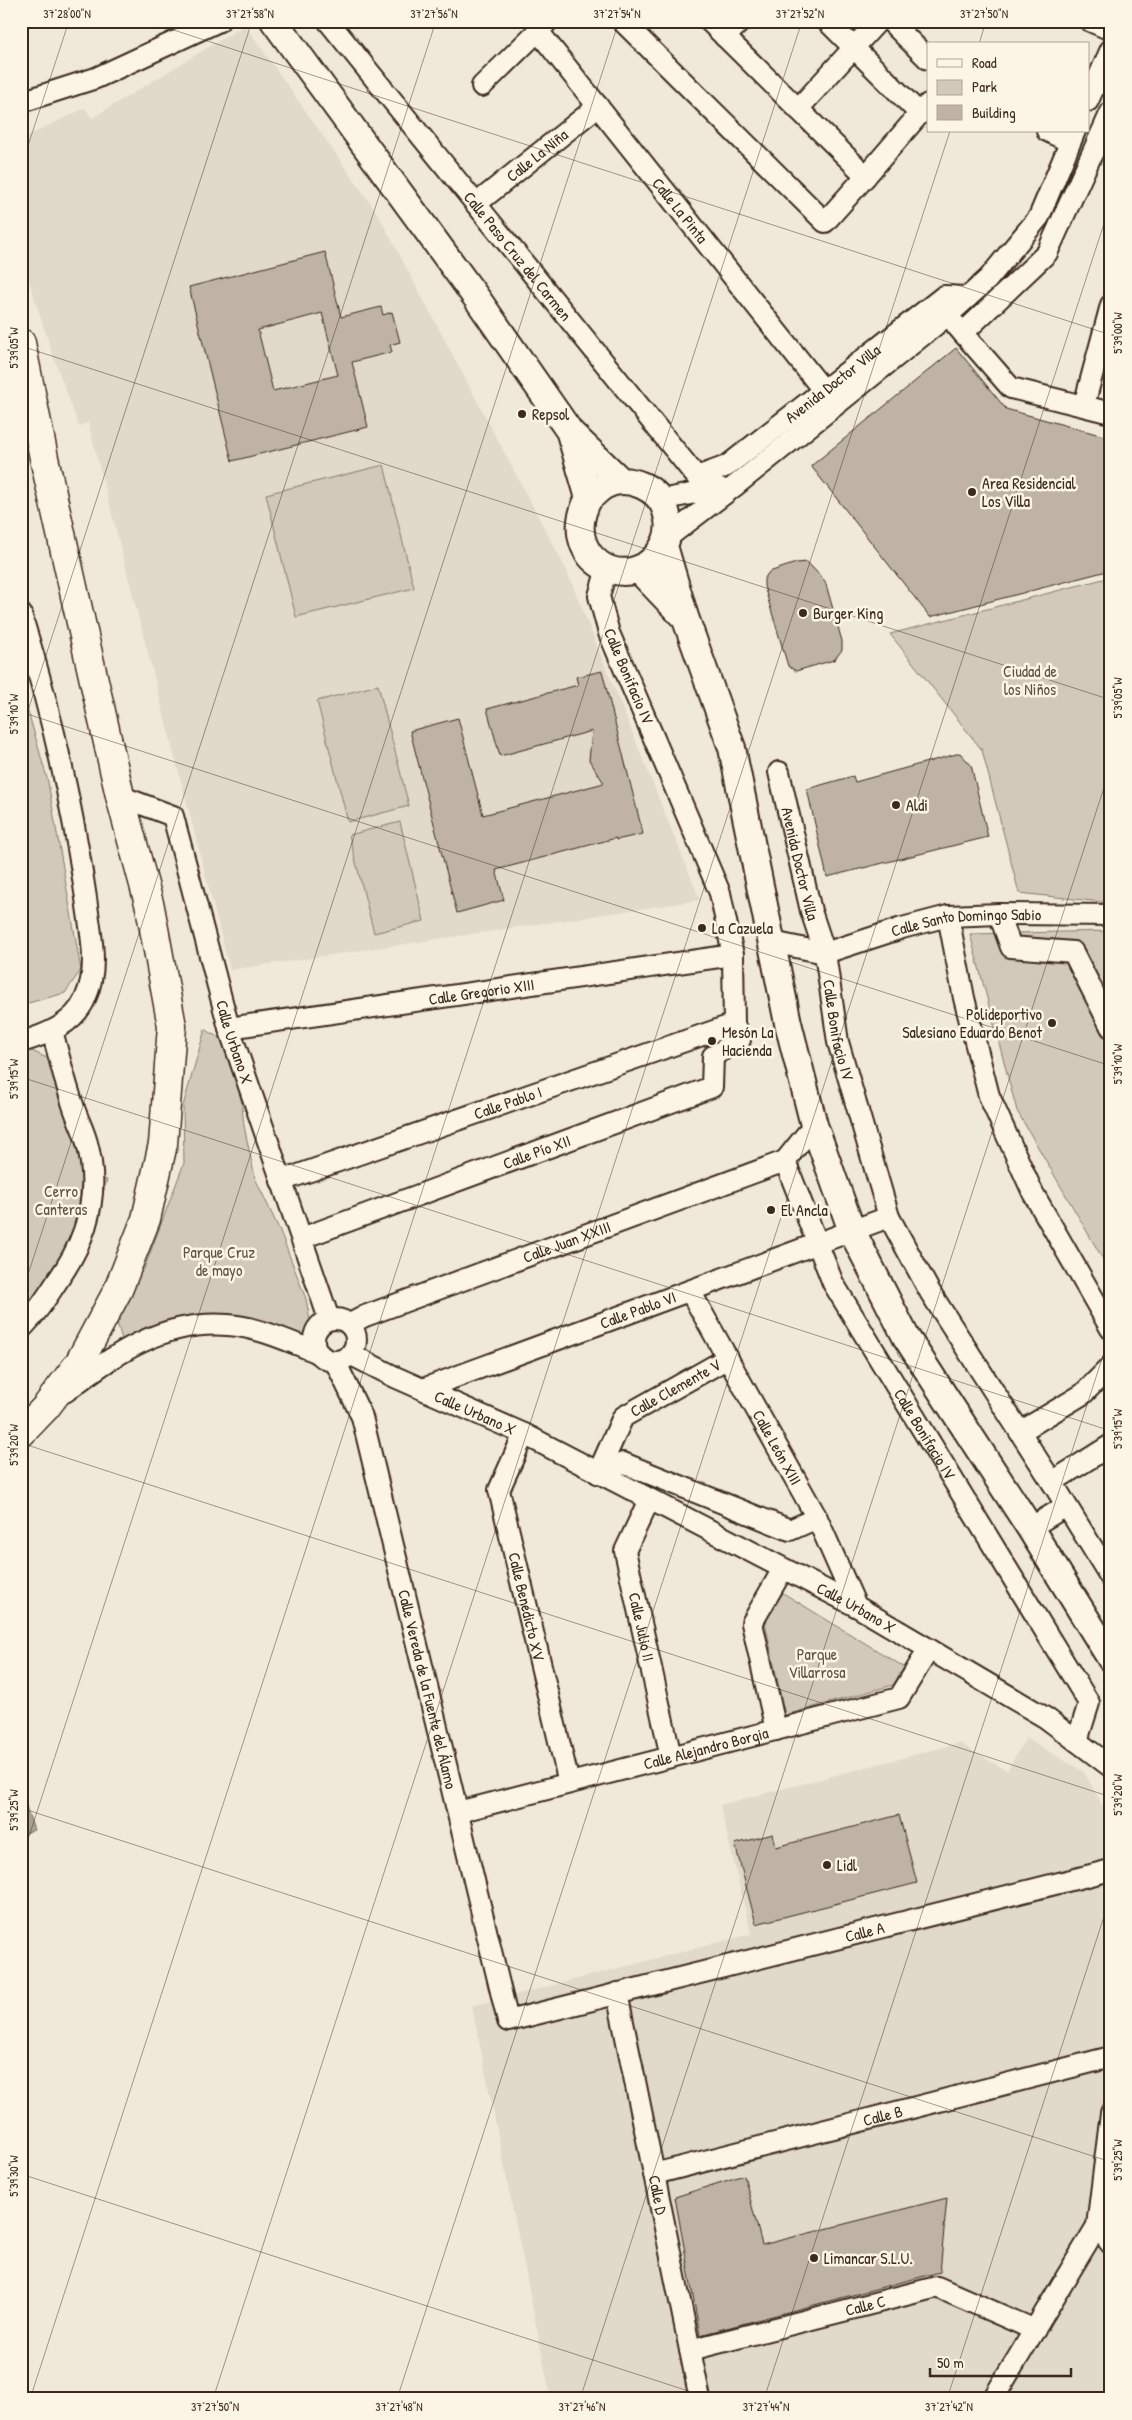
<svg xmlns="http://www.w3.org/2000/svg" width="1132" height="2420" viewBox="0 0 1132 2420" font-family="'Patrick Hand',sans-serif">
  <rect width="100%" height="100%" fill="#f0e9d9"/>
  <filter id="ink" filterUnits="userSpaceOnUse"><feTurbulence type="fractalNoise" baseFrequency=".02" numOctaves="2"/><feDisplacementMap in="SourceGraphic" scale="10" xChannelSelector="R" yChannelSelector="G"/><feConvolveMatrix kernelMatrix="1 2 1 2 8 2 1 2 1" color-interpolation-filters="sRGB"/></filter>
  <g filter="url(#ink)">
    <!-- built -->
    <path fill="#e1d9c9" d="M245 25 378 214 566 569 700 900 230 970 88 422 79 427 51 350 21 256V139L85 108 92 118Z
      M1026 1738 1084 1772 1111 1821V2399H551L472 2006 751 1934 720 1805 960 1743 1007 1771Z"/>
    <!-- green -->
    <path fill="#d2c9ba" stroke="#867a6c" d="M384 465 414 588 296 617 266 494Z
      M1111 577V903L1019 893 982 750 890 634Z
      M378 685 409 806 348 822 317 701Z
      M21 686 48 782 81 970 65 993 21 1005Z
      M400 822 424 921 374 933 349 835Z
      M1111 931V1273L1017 1111 970 934Z
      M205 1029 236 1049 244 1126 255 1178 280 1231 306 1299 316 1352 273 1336 189 1327 125 1349 111 1303 144 1269 184 1163 183 1106Z
      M21 1050 32 1051 49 1059 94 1177 107 1180 86 1248 62 1293 21 1347Z
      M783 1593 904 1667 893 1685 785 1715 764 1618Z"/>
    <!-- water -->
    <path fill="#aaa091" stroke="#7e7163" d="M25 1803 34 1830 21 1835V1804Z"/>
    <!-- building -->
    <path fill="#beb3a4" stroke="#3b2a1e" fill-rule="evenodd" d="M325 252 341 317 381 307 383 315 392 312 400 342 390 345 392 352 352 362 368 427 232 461 189 287ZM322 313 338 375 273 391 258 330Z
      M956 348 1006 409 1111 438V570L930 617 811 466Z
      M807 562 825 581 842 641V650L834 660 796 671 788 666 764 586V579L769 572 796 563Z
      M602 671 643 834 616 840V838L496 870 504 900 457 913 410 731 458 718 483 815 604 783 589 760 592 731 500 756 487 709 578 685 576 677Z
      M960 753 971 765 988 837 827 877 807 789 853 776 855 782Z
      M899 1815 917 1883 756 1924 735 1844 773 1834 776 1847Z
      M744 2175 762 2245 947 2198 940 2272 700 2335 675 2197Z"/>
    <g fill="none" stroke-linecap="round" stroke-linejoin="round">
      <defs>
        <g id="minor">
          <path id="s1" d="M328 21 708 491"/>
          <path d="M622 21 825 222 866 176"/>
          <path d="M709 21 866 176 928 104"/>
          <path d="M827 21 920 114"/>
          <path d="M890 21 928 59"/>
          <path d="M1090 21 1111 30"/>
          <path id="s2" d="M538 31 823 390"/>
          <path d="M725 37 741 21"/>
          <path d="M482 86 547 22"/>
          <path d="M1088 101 1111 49"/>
          <path d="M21 102 96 78 219 21"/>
          <path d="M798 109 878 21"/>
          <path d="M1047 131 1070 142"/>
          <path id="s3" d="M476 204 598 106"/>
          <path d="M956 325 1011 388 1111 413"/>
          <path d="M963 333 1047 253 1111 112"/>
          <path d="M1084 405 1111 305"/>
          <path id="s4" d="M697 477 727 466 944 296 968 297"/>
          <path d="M661 500 720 488"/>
          <path d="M668 537 736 485 948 315 988 279 1039 217 1075 131"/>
          <path d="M21 614C50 707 72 802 86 898 90 932 100 967 85 999 74 1024 46 1035 21 1042"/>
          <path id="s5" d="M779 772 811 911 825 953 838 1042 889 1217 930 1292 1052 1482 1111 1578"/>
          <path id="s6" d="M120 796 173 816 229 1028 329 1319"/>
          <path d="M999 914 1011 947 1073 952 1111 1027"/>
          <path d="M948 916 964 998 989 1096 1033 1193 1111 1329"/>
          <path id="s7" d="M772 942 825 953 902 928 948 916 999 914 1111 915"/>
          <path id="s8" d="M229 1028 733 955"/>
          <path id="s9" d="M814 1125 785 1161 833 1283 1089 1703 1077 1741"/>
          <path id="s10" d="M281 1181 734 1024"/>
          <path id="s11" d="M302 1238 712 1087 713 1056 740 1040 734 1024 733 955 720 893 609 633 599 596 607 568"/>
          <path id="s12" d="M690 1291 817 1518 856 1606"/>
          <circle cx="335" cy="1340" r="21"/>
          <path id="s13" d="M350 1324 365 1316 785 1161"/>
          <path d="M21 1329C36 1314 47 1297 58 1280 87 1239 101 1194 87 1143 84 1131 78 1120 74 1108 65 1082 59 1056 52 1031"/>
          <path id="s14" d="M352 1355 395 1377 524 1434 856 1606 1046 1718 1111 1767"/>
          <path id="s15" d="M336 1363 362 1417 508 2021 1111 1870"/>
          <path id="s16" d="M423 1389 889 1217"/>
          <path d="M65 1392C115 1354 162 1320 228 1325 258 1327 288 1341 316 1352"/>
          <path d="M1020 1432 1083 1394 1111 1366"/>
          <path id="s17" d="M524 1434 499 1490 569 1783"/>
          <path d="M598 1473 623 1463 790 1530 817 1518"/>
          <path id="s18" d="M598 1473 623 1417 728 1358"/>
          <path d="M1052 1482 1111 1445"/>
          <path id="s19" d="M649 1500 625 1551 671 1757"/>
          <path d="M1030 1528 1066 1506"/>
          <path d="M776 1730 752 1623 783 1569"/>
          <path id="s20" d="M458 1812 899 1698 929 1649"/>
          <path id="s21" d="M617 1993 700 2399"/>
          <path id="s22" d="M654 2174 1111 2057"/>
          <path d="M1097 2226 1111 2244"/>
          <path id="s23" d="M690 2350 937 2287 1035 2330"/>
          <path d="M993 2399 1097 2226 1111 2113"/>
        </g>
        <path id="major" d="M274 21 478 300 570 432 621 481
          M570 433 589 498C557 556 625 597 658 554 667 543 671 529 667 515 662 488 627 473 604 486 598 489 594 495 589 498
          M664 546 685 617 732 748 788 1023 814 1125 852 1231 906 1337 1030 1528 1111 1659
          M638 569 682 615"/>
        <path id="highway" d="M21 343 44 458 120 796 150 907 172 1026 163 1144 146 1219 118 1290 79 1363 46 1407 21 1433"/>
      </defs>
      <!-- minor casing -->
      <use href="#minor" stroke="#3b2a1e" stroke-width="24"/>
      <!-- major casing -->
      <use href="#major" stroke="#3b2a1e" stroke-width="30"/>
      <!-- highway casing -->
      <use href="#highway" stroke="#3b2a1e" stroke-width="31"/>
      <!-- minor -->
      <use href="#minor" stroke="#fcf5e5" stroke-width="20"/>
      <!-- major -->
      <use href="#major" stroke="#fcf5e5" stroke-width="26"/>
      <!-- highway -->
      <use href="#highway" stroke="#fcf5e5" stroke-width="28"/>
    </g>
  </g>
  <!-- ticks -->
  <path fill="none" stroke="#3b2a1e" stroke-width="1" stroke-opacity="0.45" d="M146 21 1111 335M979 44 986 21M21 167 69 21M21 346 1111 700M21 712 1111 1066M21 732 252 21M21 1077 1111 1431M21 1296 436 21M21 1443 1111 1797M21 1808 1111 2162M21 1861 619 21M21 2174 713 2399M30 2399 802 21M213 2399 950 131M397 2399 1111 202M580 2399 1111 766M764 2399 1111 1331M947 2399 1111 1895"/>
  <!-- markers -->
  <g fill="#3b2a1e" stroke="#fcf5e5" stroke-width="2">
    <circle cx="522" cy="414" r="5"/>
    <circle cx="972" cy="492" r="5"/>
    <circle cx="803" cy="613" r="5"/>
    <circle cx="896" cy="805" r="5"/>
    <circle cx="702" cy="928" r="5"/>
    <circle cx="1052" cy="1023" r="5"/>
    <circle cx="712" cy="1041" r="5"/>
    <circle cx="771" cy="1210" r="5"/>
    <circle cx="827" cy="1865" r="5"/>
    <circle cx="814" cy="2258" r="5"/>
  </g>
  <g text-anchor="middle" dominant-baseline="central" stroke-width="5" stroke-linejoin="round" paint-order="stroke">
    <!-- street labels -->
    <g font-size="16" fill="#3b2a1e" stroke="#fcf5e5">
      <text stroke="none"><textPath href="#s3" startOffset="78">Calle La Niña</textPath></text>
      <text stroke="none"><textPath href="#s2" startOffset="229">Calle La Pinta</textPath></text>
      <text stroke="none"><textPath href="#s1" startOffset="302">Calle Paso Cruz del Carmen</textPath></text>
      <text stroke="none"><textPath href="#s4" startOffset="166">Avenida Doctor Villa</textPath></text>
      <text transform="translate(629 676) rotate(67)">Calle Bonifacio IV</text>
      <text stroke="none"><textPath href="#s5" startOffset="94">Avenida Doctor Villa</textPath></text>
      <text stroke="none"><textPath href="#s7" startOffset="200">Calle Santo Domingo Sabio</textPath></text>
      <text stroke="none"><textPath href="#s8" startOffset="255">Calle Gregorio XIII</textPath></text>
      <text stroke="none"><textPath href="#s5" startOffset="265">Calle Bonifacio IV</textPath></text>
      <text stroke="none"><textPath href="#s6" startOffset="291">Calle Urbano X</textPath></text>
      <text stroke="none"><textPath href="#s10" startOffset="240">Calle Pablo I</textPath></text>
      <text stroke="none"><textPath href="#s11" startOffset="250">Calle Pío XII</textPath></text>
      <text stroke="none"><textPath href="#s13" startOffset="232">Calle Juan XXIII</textPath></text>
      <text stroke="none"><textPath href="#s16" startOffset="229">Calle Pablo VI</textPath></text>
      <text stroke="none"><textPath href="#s18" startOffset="121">Calle Clemente V</textPath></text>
      <text stroke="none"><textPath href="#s14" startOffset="136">Calle Urbano X</textPath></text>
      <text stroke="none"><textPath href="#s9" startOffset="354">Calle Bonifacio IV</textPath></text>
      <text stroke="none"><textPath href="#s12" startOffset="179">Calle León XIII</textPath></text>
      <text stroke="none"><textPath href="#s17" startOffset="181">Calle Benedicto XV</textPath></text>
      <text stroke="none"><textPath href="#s14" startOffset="564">Calle Urbano X</textPath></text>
      <text stroke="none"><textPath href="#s19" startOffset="134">Calle Julio II</textPath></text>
      <text stroke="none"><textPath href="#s15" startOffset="340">Calle Vereda de la Fuente del Álamo</textPath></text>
      <text stroke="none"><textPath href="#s20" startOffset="256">Calle Alejandro Borgia</textPath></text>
      <text stroke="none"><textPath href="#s15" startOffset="1049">Calle A</textPath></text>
      <text stroke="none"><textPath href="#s22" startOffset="236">Calle B</textPath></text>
      <text stroke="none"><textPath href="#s21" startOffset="206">Calle D</textPath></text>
      <text stroke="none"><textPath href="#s23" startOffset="181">Calle C</textPath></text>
    </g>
    <!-- poi labels -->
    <g font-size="16" fill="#3b2a1e" stroke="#fcf5e5" text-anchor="start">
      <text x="532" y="414">Repsol</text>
      <text x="982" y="483">Area Residencial<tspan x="982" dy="18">Los Villa</tspan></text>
      <text x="813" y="613">Burger King</text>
      <text x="906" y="805">Aldi</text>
      <text x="712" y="928">La Cazuela</text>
      <text x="1042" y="1014" text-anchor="end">Polideportivo<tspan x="1042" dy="18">Salesiano Eduardo Benot</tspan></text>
      <text x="722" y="1032">Mesón La<tspan x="722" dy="18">Hacienda</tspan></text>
      <text x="781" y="1210">El Ancla</text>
      <text x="837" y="1865">Lidl</text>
      <text x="824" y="2258">Limancar S.L.U.</text>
    </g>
    <!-- park labels -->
    <g font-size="16" fill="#615245" stroke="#fcf5e5">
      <text x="1030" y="671">Ciudad de<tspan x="1030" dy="18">los Niños</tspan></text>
      <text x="61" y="1191">Cerro<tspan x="61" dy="18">Canteras</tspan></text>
      <text x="219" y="1252">Parque Cruz<tspan x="219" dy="18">de mayo</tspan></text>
      <text x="817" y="1654">Parque<tspan x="817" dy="18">Villarrosa</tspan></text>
    </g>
  </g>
  <!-- margin -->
  <rect width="1132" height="2420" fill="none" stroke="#fcf5e5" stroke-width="55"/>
  <!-- legend -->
  <rect x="927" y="42" width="162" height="90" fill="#fcf5e5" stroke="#afa495"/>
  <rect x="937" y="59" width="25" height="8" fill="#fcf5e5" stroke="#afa495"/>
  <text x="972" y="68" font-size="15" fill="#3b2a1e">Road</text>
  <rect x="937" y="80" width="25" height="15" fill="#d2c9ba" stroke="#afa495"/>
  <text x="972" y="92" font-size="15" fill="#3b2a1e">Park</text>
  <rect x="937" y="105" width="25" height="15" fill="#beb3a4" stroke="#afa495"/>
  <text x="972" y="118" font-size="15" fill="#3b2a1e">Building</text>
  <!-- scale -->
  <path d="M930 2368v8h141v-8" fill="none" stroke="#3b2a1e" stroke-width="2.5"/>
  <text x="937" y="2368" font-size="15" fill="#3b2a1e" stroke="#fcf5e5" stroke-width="4" paint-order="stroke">50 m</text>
  <rect x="28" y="28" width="1076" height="2364" fill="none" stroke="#3b2a1e" stroke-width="2"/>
  <g font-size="12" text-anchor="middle" fill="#3b2a1e">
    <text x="67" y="18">37°28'00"N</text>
    <text x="250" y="18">37°27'58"N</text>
    <text x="434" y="18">37°27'56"N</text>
    <text x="617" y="18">37°27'54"N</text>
    <text x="800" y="18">37°27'52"N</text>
    <text x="984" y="18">37°27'50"N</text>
    <text transform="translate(1118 333) rotate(-90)" y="4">5°39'00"W</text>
    <text transform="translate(14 348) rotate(-90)" y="4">5°39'05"W</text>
    <text transform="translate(1118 698) rotate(-90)" y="4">5°39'05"W</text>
    <text transform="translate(14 714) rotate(-90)" y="4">5°39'10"W</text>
    <text transform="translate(1118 1064) rotate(-90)" y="4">5°39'10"W</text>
    <text transform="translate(14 1079) rotate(-90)" y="4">5°39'15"W</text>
    <text transform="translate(1118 1429) rotate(-90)" y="4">5°39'15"W</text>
    <text transform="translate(14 1445) rotate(-90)" y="4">5°39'20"W</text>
    <text transform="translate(1118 1795) rotate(-90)" y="4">5°39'20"W</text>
    <text transform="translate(14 1810) rotate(-90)" y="4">5°39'25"W</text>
    <text transform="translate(1118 2160) rotate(-90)" y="4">5°39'25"W</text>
    <text transform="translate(14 2176) rotate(-90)" y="4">5°39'30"W</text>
    <text x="215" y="2411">37°27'50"N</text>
    <text x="399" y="2411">37°27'48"N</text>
    <text x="582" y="2411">37°27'46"N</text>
    <text x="766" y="2411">37°27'44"N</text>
    <text x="949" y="2411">37°27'42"N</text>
  </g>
</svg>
